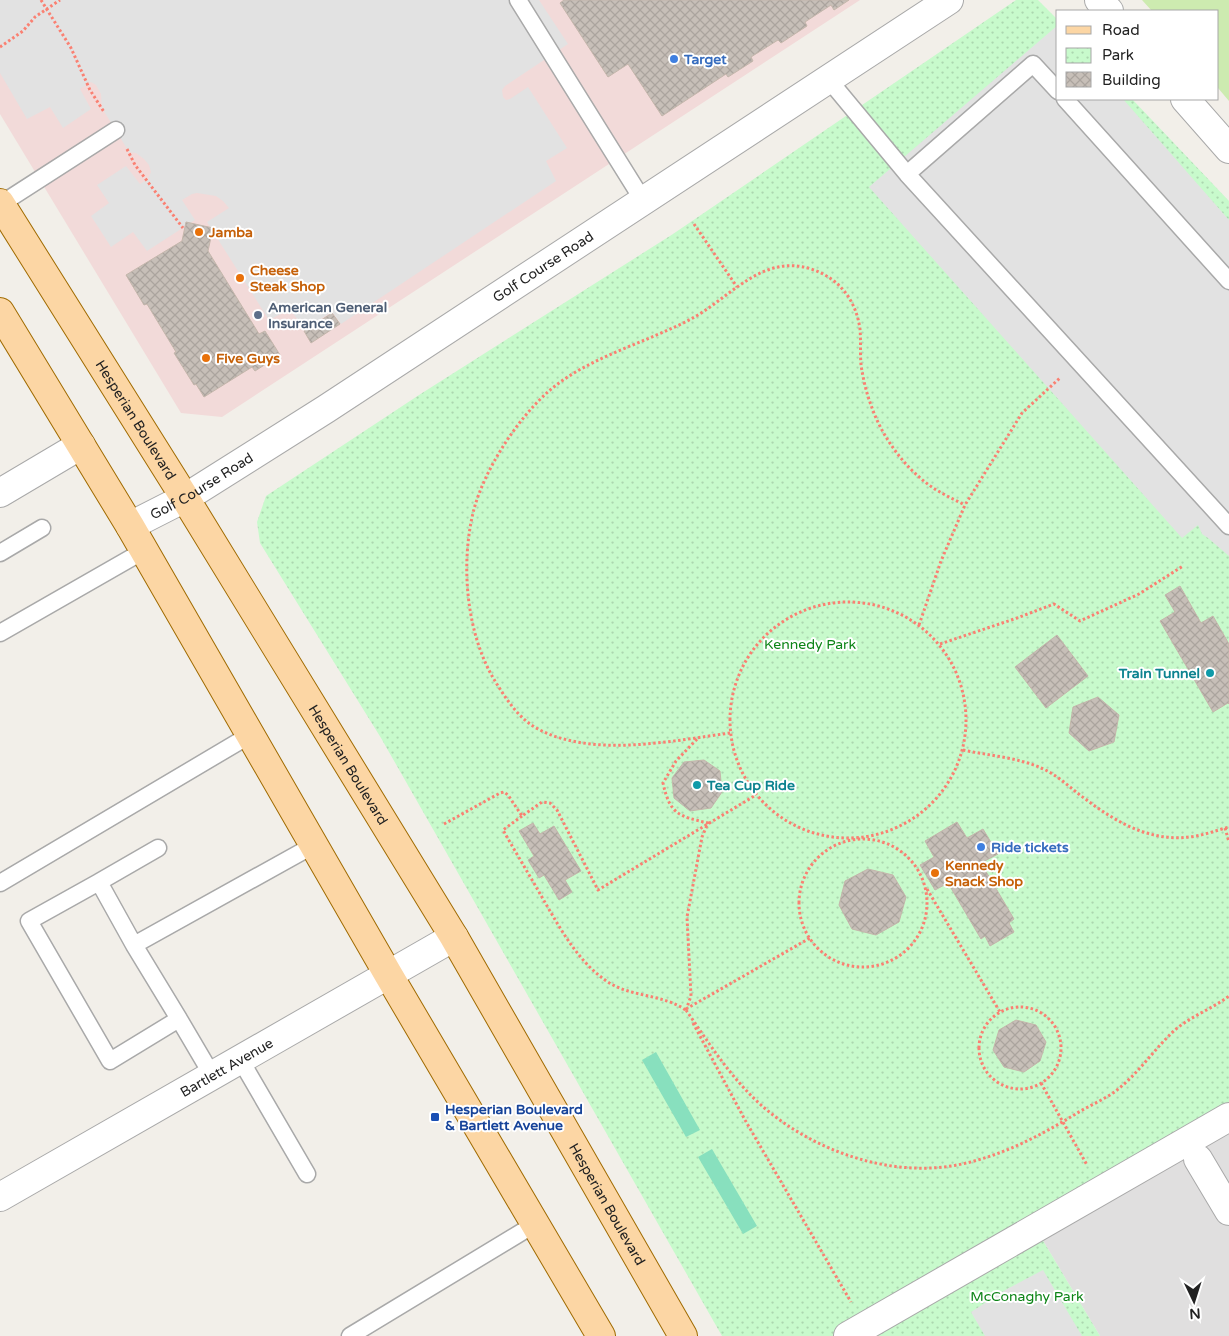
<svg xmlns="http://www.w3.org/2000/svg" width="1229" height="1336" viewBox="0 0 1229 1336" font-family="'Varela Round',sans-serif">
  <defs>
    <pattern id="park-dots" width="8" height="8" patternUnits="userSpaceOnUse" patternTransform="scale(1.25)"><rect width="8" height="8" fill="#c8facc"/><path d="M2 2h.1M6 6h.1" fill="none" stroke="#acd6af" stroke-width="1.8" stroke-linecap="round"/></pattern>
    <pattern id="building-cross-hatch" width="8" height="8" patternUnits="userSpaceOnUse" patternTransform="scale(1.25)"><rect width="8" height="8" fill="#c7bfb8"/><path d="M0 0l8 8M0 8l8-8" fill="none" stroke="#aba49e"/></pattern>
  </defs>
  <rect width="100%" height="100%" fill="#f2efe9"/>
  <!-- residential -->
  <path fill="#e0dfdf" d="M1229 1131V1336H1100L1042 1239Z"/>
  <!-- commercial -->
  <path fill="#f2dad9" d="M0 0H860L222 417 181 413 0 114Z"/>
  <!-- grass -->
  <path fill="#cdebb0" d="M1142 0H1229V101L1218 88V11H1152Z"/>
  <!-- park -->
  <path fill="url(#park-dots)" d="M1016 0H1038L1058 20V99H1132L1229 201V1130L874 1336H722L381 738 260 543 257 522 266 496 419 395 673 234Z
    M1042 1239 1100 1336H876Z"/>
  <!-- pitch -->
  <path fill="#88e0be" d="M656 1052 700 1130 686 1137 642 1060Z
    M712 1149 757 1226 743 1234 698 1157Z"/>
  <!-- parking -->
  <path fill="#e2e2e2" d="M0 0H539L568 44 505 86 502 90 503 97 506 100 510 99 528 87 567 148 546 161 556 181 341 324 332 312 304 329 290 309 269 320 207 222 229 208 223 201 216 196 197 193 192 194 182 200 195 220 147 251 133 232 111 247 91 216 109 203 97 185 126 166 140 184 148 179 151 172 149 165 144 159 136 153 129 152 102 108 101 94 96 85 91 82 80 89 91 109 63 128 50 107 27 119 0 73Z
    M1058 25V99H1123L1229 220V556L1208 538 1202 534 1198 525 1182 538 869 187Z
    M1043 1270 1082 1336H985L971 1312 1007 1289Z"/>
  <!-- building -->
  <path fill="url(#building-cross-hatch)" stroke="#c4b6ab" d="M564 0H849L834 10 831 5 805 22 807 26 781 43 778 40 751 57 753 61 728 77 726 74 662 116 628 64 608 77 560 3Z
    M186 222 213 228 208 251 259 334 265 331 280 355 255 371 252 367 204 397 196 384 194 385 174 353 176 352 147 304 144 305 126 275 182 241Z
    M332 313 340 324 311 343 304 331Z
    M1180 586 1201 623 1213 616 1229 644V704L1228 703 1213 712 1160 621 1175 612 1165 595Z
    M1057 635 1088 676 1046 708 1015 667Z
    M1098 697 1119 715 1114 742 1089 751 1069 733 1073 707Z
    M704 760 720 771 722 792 711 808 690 811 674 798 672 778 684 762Z
    M957 822 967 838 983 829 998 854 981 863 1014 919 1009 923 1014 932 990 946 985 936 981 939 948 883 935 890 920 865 934 857 925 841Z
    M533 823 540 834 554 826 581 871 565 880 572 892 559 900 544 875 539 878 528 860 534 856 519 831Z
    M868 869 893 875 906 897 899 922 876 935 852 929 839 905 845 881Z
    M1016 1020 1036 1025 1046 1042 1040 1061 1024 1072 1004 1067 993 1050 999 1030Z"/>
  <g fill="none" stroke-linecap="round" stroke-linejoin="round">
    <defs>
      <path id="service" d="M518 0 644 202
        M829 80 907 174 1229 526
        M1065 99 1229 281
        M907 174 1033 64 1058 91
        M1 204 116 130
        M0 553 42 528
        M0 633 145 550
        M158 848 99 882 134 945 314 845
        M99 882 29 921 110 1061 179 1019 134 945
        M0 883 250 735
        M179 1019 212 1075
        M240 1059 307 1174
        M350 1336 535 1224"/>
      <g id="minor">
        <path d="M1099 0 1109 11"/>
        <path d="M1185 99 1229 149"/>
        <path d="M0 493 81 445"/>
        <path id="s1" d="M130 526 185 498 326 409 949 0"/>
        <path d="M1198 1159 1229 1211"/>
        <path id="s2" d="M0 1197 454 937"/>
        <path d="M848 1336 1229 1117"/>
      </g>
      <g id="primary">
        <path id="s3" d="M0 203 185 498 454 937 683 1336"/>
        <path d="M0 312 130 526 388 974 601 1336"/>
      </g>
    </defs>
    <!-- service casing -->
    <use href="#service" stroke="#a9a9a9" stroke-width="19"/>
    <!-- minor casing -->
    <use href="#minor" stroke="#a9a9a9" stroke-width="30"/>
    <!-- primary casing -->
    <use href="#primary" stroke="#a06b00" stroke-width="30"/>
    <!-- path -->
    <path stroke="#fa8072" stroke-width="3" stroke-dasharray="2.5 2.5" stroke-linecap="butt" d="M41 0 71 48 90 90 104 112
      M0 47 23 31 35 17 60 0
      M127 149 135 165 183 228
      M694 224 737 287
      M730 720a118 118 0 1 1 236 0a118 118 0 1 1-236 0Z
      M919 625 941 561 965 505 1022 413 1061 377
      M940 644 1017 618 1054 604 1080 621 1139 594 1183 566
      M730 733C671 741 593 758 538 729 519 719 506 699 495 681 466 634 460 563 474 509 485 469 517 419 549 391 588 357 646 343 691 319 729 299 762 253 811 269 839 278 856 300 860 329 861 341 860 353 861 365 863 378 866 392 871 405 881 435 903 466 929 485 940 493 953 499 965 505
      M963 750C986 755 1020 758 1041 768 1058 775 1070 788 1084 798 1117 823 1153 844 1196 836 1207 834 1218 830 1229 827
      M522 816 503 830C516 853 530 876 543 899 560 928 577 960 605 980 629 998 663 993 687 1011
      M444 824 500 793 504 792 508 795 522 816 542 802 550 803 557 810 598 890 756 795
      M1225 828 1229 842
      M799 903a64 64 0 1 1 128 0a64 64 0 1 1-128 0Z
      M927 889 1000 1012
      M979 1048a41 41 0 1 1 82 0a41 41 0 1 1-82 0Z
      M686 1009 810 938
      M686 1010C709 1043 730 1077 761 1105 812 1150 888 1178 957 1165 999 1157 1038 1137 1074 1115 1088 1106 1104 1100 1117 1090 1139 1073 1154 1049 1175 1030 1191 1016 1212 1009 1229 996
      M686 1010 691 996 687 917 702 837 708 823C679 816 670 815 663 783L676 761 698 738
      M693 1023 745 1120 851 1302
      M1041 1083 1087 1165"/>
    <!-- service -->
    <use href="#service" stroke="#fff" stroke-width="16"/>
    <!-- minor -->
    <use href="#minor" stroke="#fff" stroke-width="28"/>
    <!-- primary -->
    <use href="#primary" stroke="#fcd6a4" stroke-width="28"/>
  </g>
  <!-- markers -->
  <g fill="#3f7fe0" stroke="#fff" stroke-width="2">
    <circle cx="674" cy="59" r="5"/>
    <circle cx="981" cy="847" r="5"/>
  </g>
  <g fill="#e8710a" stroke="#fff" stroke-width="2">
    <circle cx="199" cy="232" r="5"/>
    <circle cx="240" cy="278" r="5"/>
    <circle cx="206" cy="358" r="5"/>
    <circle cx="935" cy="873" r="5"/>
  </g>
  <circle fill="#5c6f8a" stroke="#fff" stroke-width="2" cx="258" cy="315" r="5"/>
  <g fill="#0f9aa8" stroke="#fff" stroke-width="2">
    <circle cx="1210" cy="673" r="5"/>
    <circle cx="697" cy="785" r="5"/>
  </g>
  <rect fill="#1a4fb4" stroke="#fff" stroke-width="2" x="430" y="1112" width="10" height="10" rx="2.5"/>
  <g text-anchor="middle" dominant-baseline="central" stroke-width="4" stroke-linejoin="round" paint-order="stroke">
    <!-- shop labels -->
    <g font-size="14" font-weight="bold" fill="#366cbe" stroke="#fff" text-anchor="start">
      <text x="684" y="59">Target</text>
      <text x="991" y="847">Ride tickets</text>
    </g>
    <!-- food labels -->
    <g font-size="14" font-weight="bold" fill="#c56008" stroke="#fff" text-anchor="start">
      <text x="209" y="232">Jamba</text>
      <text x="250" y="270">Cheese<tspan x="250" dy="16">Steak Shop</tspan></text>
      <text x="216" y="358">Five Guys</text>
      <text x="945" y="865">Kennedy<tspan x="945" dy="16">Snack Shop</tspan></text>
    </g>
    <!-- street labels -->
    <g font-size="14" fill="#222" stroke="#fff">
      <text stroke="none"><textPath href="#s1" startOffset="488">Golf Course Road</textPath></text>
      <text stroke="none"><textPath href="#s3" startOffset="256">Hesperian Boulevard</textPath></text>
      <text stroke="none"><textPath href="#s1" startOffset="82">Golf Course Road</textPath></text>
      <text stroke="none"><textPath href="#s3" startOffset="661">Hesperian Boulevard</textPath></text>
      <text stroke="none"><textPath href="#s2" startOffset="261">Bartlett Avenue</textPath></text>
      <text stroke="none"><textPath href="#s3" startOffset="1171">Hesperian Boulevard</textPath></text>
    </g>
    <!-- service labels -->
    <g font-size="14" font-weight="bold" fill="#4e5e75" stroke="#fff" text-anchor="start">
      <text x="268" y="307">American General<tspan x="268" dy="16">Insurance</tspan></text>
    </g>
    <!-- park labels -->
    <g font-size="14" fill="#0c8416" stroke="#fff">
      <text x="810" y="644">Kennedy Park</text>
      <text x="1027" y="1296">McConaghy Park</text>
    </g>
    <!-- culture labels -->
    <g font-size="14" font-weight="bold" fill="#0d838f" stroke="#fff" text-anchor="end">
      <text x="1200" y="673">Train Tunnel</text>
      <text x="707" y="785" text-anchor="start">Tea Cup Ride</text>
    </g>
    <!-- transit labels -->
    <g font-size="14" font-weight="bold" fill="#164399" stroke="#fff" text-anchor="start">
      <text x="445" y="1109">Hesperian Boulevard<tspan x="445" dy="16">&amp; Bartlett Avenue</tspan></text>
    </g>
  </g>
  <!-- legend -->
  <rect x="1056" y="10" width="162" height="90" fill="#ffffff" stroke="#a7a7a7"/>
  <rect x="1066" y="26" width="25" height="8" fill="#fcd6a4" stroke="#a7a7a7"/>
  <text x="1102" y="35" font-size="15" fill="#222222">Road</text>
  <rect x="1066" y="48" width="25" height="15" fill="url(#park-dots)" stroke="#a7a7a7"/>
  <text x="1102" y="60" font-size="15" fill="#222222">Park</text>
  <rect x="1066" y="72" width="25" height="15" fill="url(#building-cross-hatch)" stroke="#a7a7a7"/>
  <text x="1102" y="85" font-size="15" fill="#222222">Building</text>
  <!-- north arrow -->
  <g transform="translate(1194 1301) rotate(176)" stroke="#ffffff" stroke-width="4" paint-order="stroke">
  <path d="M0-4L9 19L0 12L-9 19Z" fill="#222222"/>
  <text y="-8" font-size="14" font-weight="bold" text-anchor="middle" fill="#222222">N</text>
  </g>
</svg>
